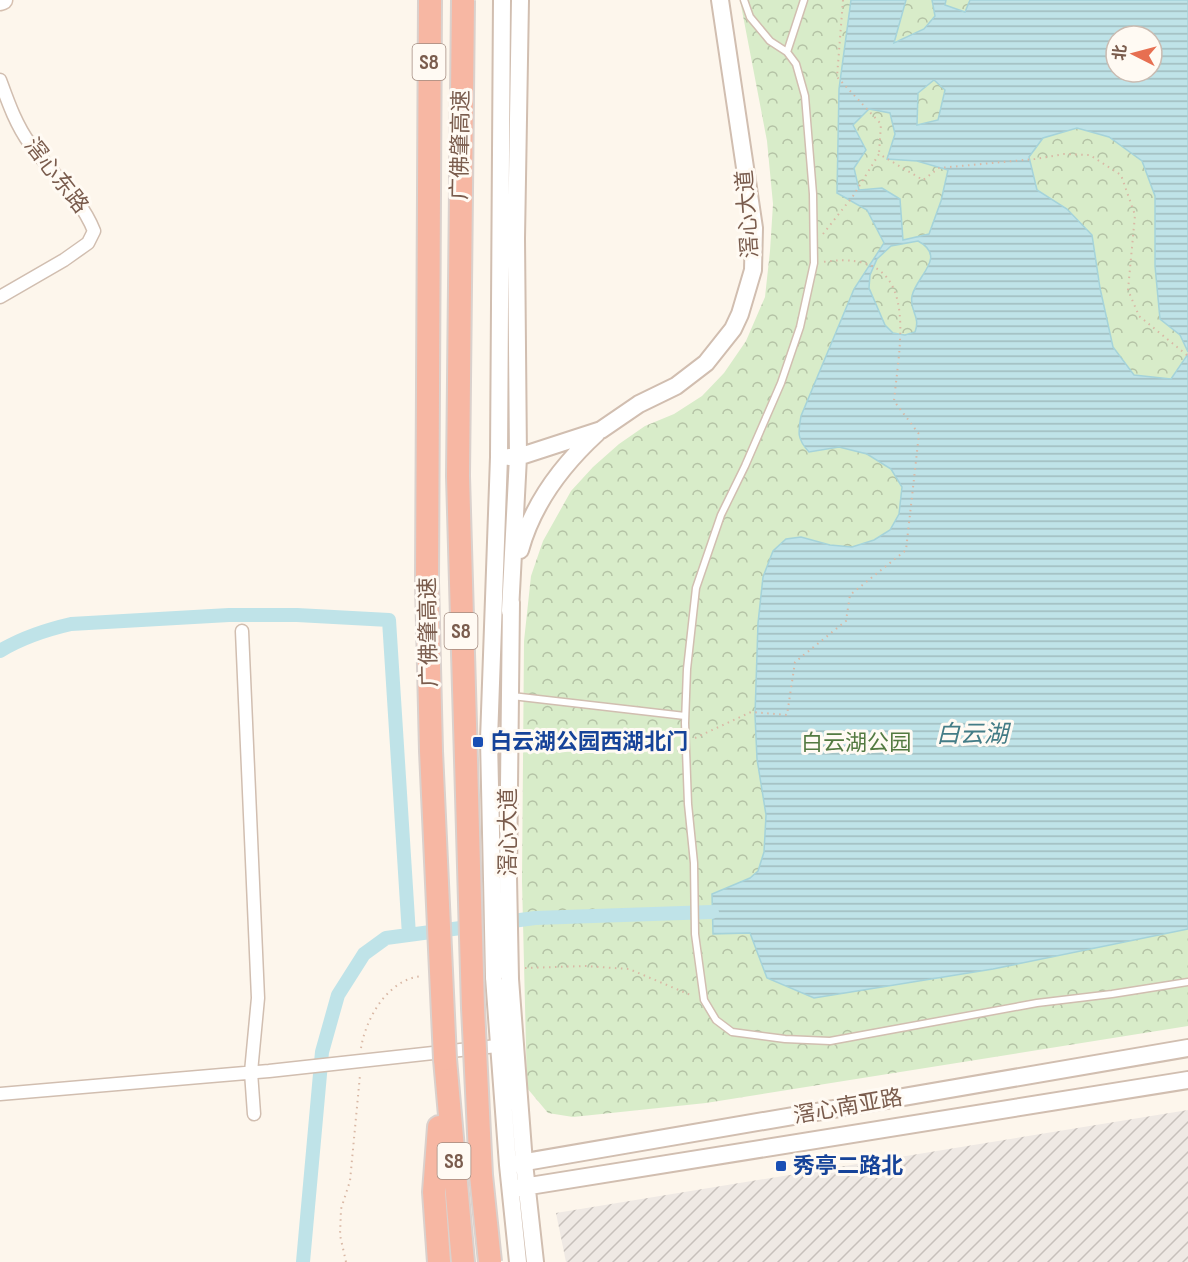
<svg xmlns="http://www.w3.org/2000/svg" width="1188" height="1262" viewBox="0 0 1188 1262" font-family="'Sofia Sans Condensed','Noto Sans SC',sans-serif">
  <defs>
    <pattern id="industrial-furrows" width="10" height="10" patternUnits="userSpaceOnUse" patternTransform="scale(1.5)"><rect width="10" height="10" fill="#efe9e4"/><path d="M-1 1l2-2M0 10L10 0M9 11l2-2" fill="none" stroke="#c7c0bb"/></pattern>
    <pattern id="forest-crowns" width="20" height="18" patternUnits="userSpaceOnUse" patternTransform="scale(1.5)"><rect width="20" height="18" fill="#d8ecc9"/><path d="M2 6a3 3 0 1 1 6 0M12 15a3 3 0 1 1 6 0" fill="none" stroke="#b4c2a5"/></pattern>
    <pattern id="water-rules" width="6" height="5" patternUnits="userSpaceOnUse" patternTransform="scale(1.5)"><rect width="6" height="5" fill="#bfe3e8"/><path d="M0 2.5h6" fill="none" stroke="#a0bbbe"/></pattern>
  </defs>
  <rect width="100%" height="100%" fill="#fdf6ec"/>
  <!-- industrial -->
  <path fill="url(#industrial-furrows)" d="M1188 1110V1262H566L556 1213Z"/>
  <!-- forest -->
  <path fill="url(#forest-crowns)" fill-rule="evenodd" d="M740 0H1188V1026L706 1103 573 1117 548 1113 527 1088 522 881 524 641 531 576 543 541 571 491 593 467 619 444 645 426 674 414 702 396 724 373 746 341 765 297 770 251 773 204 767 141ZM1116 36H1152V72H1116Z"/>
  <!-- water -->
  <path fill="url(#water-rules)" stroke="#a5d3da" stroke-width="1.5" fill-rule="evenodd" d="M851 0H906L894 43 924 29 935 16 932 0H946L945 5 965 12 970 0H1188V352L1180 335 1160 319 1155 266V196L1142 161 1109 137 1077 128 1043 138 1029 157 1037 190 1067 209 1092 235 1100 288 1113 347 1134 375 1171 379 1188 354V929L993 969 814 998 767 978 750 933 713 934 712 894 750 878 758 871 764 852 766 815 757 759 755 715 758 623 763 577 773 551 786 539 801 537 830 545 852 547 874 540 890 530 899 514 902 487 891 469 867 454 839 447 809 452C797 439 798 433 801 416L854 289 884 243 867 210 837 193 839 89ZM1116 36H1152V72H1116ZM934 80 945 90 938 120 917 125 918 93ZM869 109 890 113 895 134 887 159 917 161 948 170 941 201 929 234 903 240 900 199 882 188 859 190 854 168 866 150 853 125ZM918 241C948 257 916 276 912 296 909 311 921 316 915 332L905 335 893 333 885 325 869 288 870 275 877 259 891 246Z"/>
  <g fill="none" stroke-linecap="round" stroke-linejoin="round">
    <!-- canal -->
    <path stroke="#bfe3e8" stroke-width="14" d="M0 651C23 637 45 630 71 624L229 615H297L389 620 409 935
      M303 1262 322 1052 338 995 364 954 386 938 535 918 712 912"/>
    <defs>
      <path id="service" d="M744 0 750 17 770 41 787 52 796 64 805 96 813 194 814 263 800 327 781 383 745 466 721 515 696 588 687 669 685 723 688 804 694 863 695 934 704 1000 716 1020 732 1032 785 1039 830 1041 1037 1003 1112 994 1188 982
        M787 52 804 0
        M512 696 685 716"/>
      <path id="minor" d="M0 80C8 102 16 125 30 144 51 172 81 198 94 231L88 243 64 260 0 297
        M242 631 258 998 251 1072 254 1114
        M0 1094 269 1071 506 1045"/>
      <path id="tertiary" d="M509 457H518L601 430 639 404 676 386 706 363 733 329 740 314 753 270 754 228 720 0
        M520 550C533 503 561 466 597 433
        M510 611 518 457 516 238 520 0
        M508 877 511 602
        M492 879 489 740 499 457 502 0
        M494 977 508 1165 518 1262
        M510 979 524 1163 535 1262
        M508 1165 1188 1048
        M511 1189 1188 1080"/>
      <path id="secondary" d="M0 1 3 0"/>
      <path id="motorway" d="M427 582 430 0
        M445 1059 463 1262
        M439 1262 434 1192 439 1127"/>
    </defs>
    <!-- service casing -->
    <use href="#service" stroke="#d1beb0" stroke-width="9"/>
    <!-- minor casing -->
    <use href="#minor" stroke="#d1beb0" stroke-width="15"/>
    <!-- tertiary casing -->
    <use href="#tertiary" stroke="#d1beb0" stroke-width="20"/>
    <!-- secondary casing -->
    <use href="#secondary" stroke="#d6c0b0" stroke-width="21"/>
    <!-- motorway casing -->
    <use href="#motorway" stroke="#dad1cd" stroke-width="26"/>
    <!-- path -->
    <path stroke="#d9b8a5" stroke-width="2" stroke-dasharray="1.5 4.5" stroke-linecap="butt" d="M843 0 837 77 881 124 879 153
      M823 234 853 196 879 154 923 180 939 168 1035 159 1064 154 1090 155 1121 175 1135 215 1128 290 1139 316 1188 356
      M695 738 751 712 787 715 795 662 846 621 850 595 906 550 919 434 894 401C900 338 922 247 823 262
      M525 968 585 966 629 969 693 996
      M361 1048C366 1017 389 978 423 976
      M346 1262 340 1235 341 1209 350 1181 360 1075"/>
    <!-- service -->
    <use href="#service" stroke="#fff" stroke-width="6"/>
    <!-- minor -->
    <use href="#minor" stroke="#fff" stroke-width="12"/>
    <!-- tertiary -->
    <use href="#tertiary" stroke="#fff" stroke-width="16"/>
    <!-- secondary -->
    <use href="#secondary" stroke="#fff" stroke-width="18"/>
    <!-- motorway -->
    <use href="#motorway" stroke="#f7b7a3" stroke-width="22"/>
    <defs>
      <path id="tertiary-bridge" d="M508 877 510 979
        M492 879 494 977"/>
      <path id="motorway-bridge" d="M463 0 458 476 473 1008 481 1175 490 1262
        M427 582 431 751 445 1059"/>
    </defs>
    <!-- tertiary-bridge casing -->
    <use href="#tertiary-bridge" stroke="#d1beb0" stroke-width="20" stroke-linecap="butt"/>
    <!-- motorway-bridge casing -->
    <use href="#motorway-bridge" stroke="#dad1cd" stroke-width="26" stroke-linecap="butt"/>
    <!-- tertiary-bridge -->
    <use href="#tertiary-bridge" stroke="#fff" stroke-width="16"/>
    <!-- motorway-bridge -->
    <use href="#motorway-bridge" stroke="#f7b7a3" stroke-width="22"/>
  </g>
  <!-- markers -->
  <g fill="#1a4fb4" stroke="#fffaf3" stroke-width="2">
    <rect x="472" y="736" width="12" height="12" rx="3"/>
    <rect x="775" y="1160" width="12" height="12" rx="3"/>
  </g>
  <g text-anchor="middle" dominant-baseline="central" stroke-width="6" stroke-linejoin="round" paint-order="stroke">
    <!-- shield labels -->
    <g fill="#fffaf3" stroke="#a28b7f" stroke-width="1.5">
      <rect x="412.5" y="44" width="33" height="36" rx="4.5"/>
      <rect x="444.5" y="613" width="33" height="36" rx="4.5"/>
      <rect x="437.5" y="1143" width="33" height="36" rx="4.5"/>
    </g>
    <g font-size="21" font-weight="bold" fill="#7a5c4d">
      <text x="429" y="62">S8</text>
      <text x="461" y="631">S8</text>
      <text x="454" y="1161">S8</text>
    </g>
    <!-- street labels -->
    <g font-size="22" fill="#7a5c4d" stroke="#fffaf3">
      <text transform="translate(461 145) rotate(-89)">广佛肇高速</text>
      <text transform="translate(56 176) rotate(52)">滘心东路</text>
      <text transform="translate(748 214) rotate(-94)">滘心大道</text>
      <text transform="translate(429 632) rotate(-91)">广佛肇高速</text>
      <text transform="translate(508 832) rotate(-90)">滘心大道</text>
      <text transform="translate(848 1107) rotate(-10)">滘心南亚路</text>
    </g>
    <!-- transit labels -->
    <g font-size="22" font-weight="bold" fill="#164399" stroke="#fffaf3" text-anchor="start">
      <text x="490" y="742">白云湖公园西湖北门</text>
      <text x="793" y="1166">秀亭二路北</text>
    </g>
    <!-- park labels -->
    <g font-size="22" fill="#537a41" stroke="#fffaf3">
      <text x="856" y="743">白云湖公园</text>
    </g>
    <!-- water labels -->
    <g font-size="24" font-style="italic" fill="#437c86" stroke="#fffaf3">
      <text x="972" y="734">白云湖</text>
    </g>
  </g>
  <!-- north arrow -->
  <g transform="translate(1134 54) rotate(276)"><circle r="28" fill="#fffaf3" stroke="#cabbb1" stroke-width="1.5"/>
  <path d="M0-4.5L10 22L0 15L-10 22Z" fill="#e76f51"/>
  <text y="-9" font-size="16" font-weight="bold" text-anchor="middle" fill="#7a5c4d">北</text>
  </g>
</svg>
